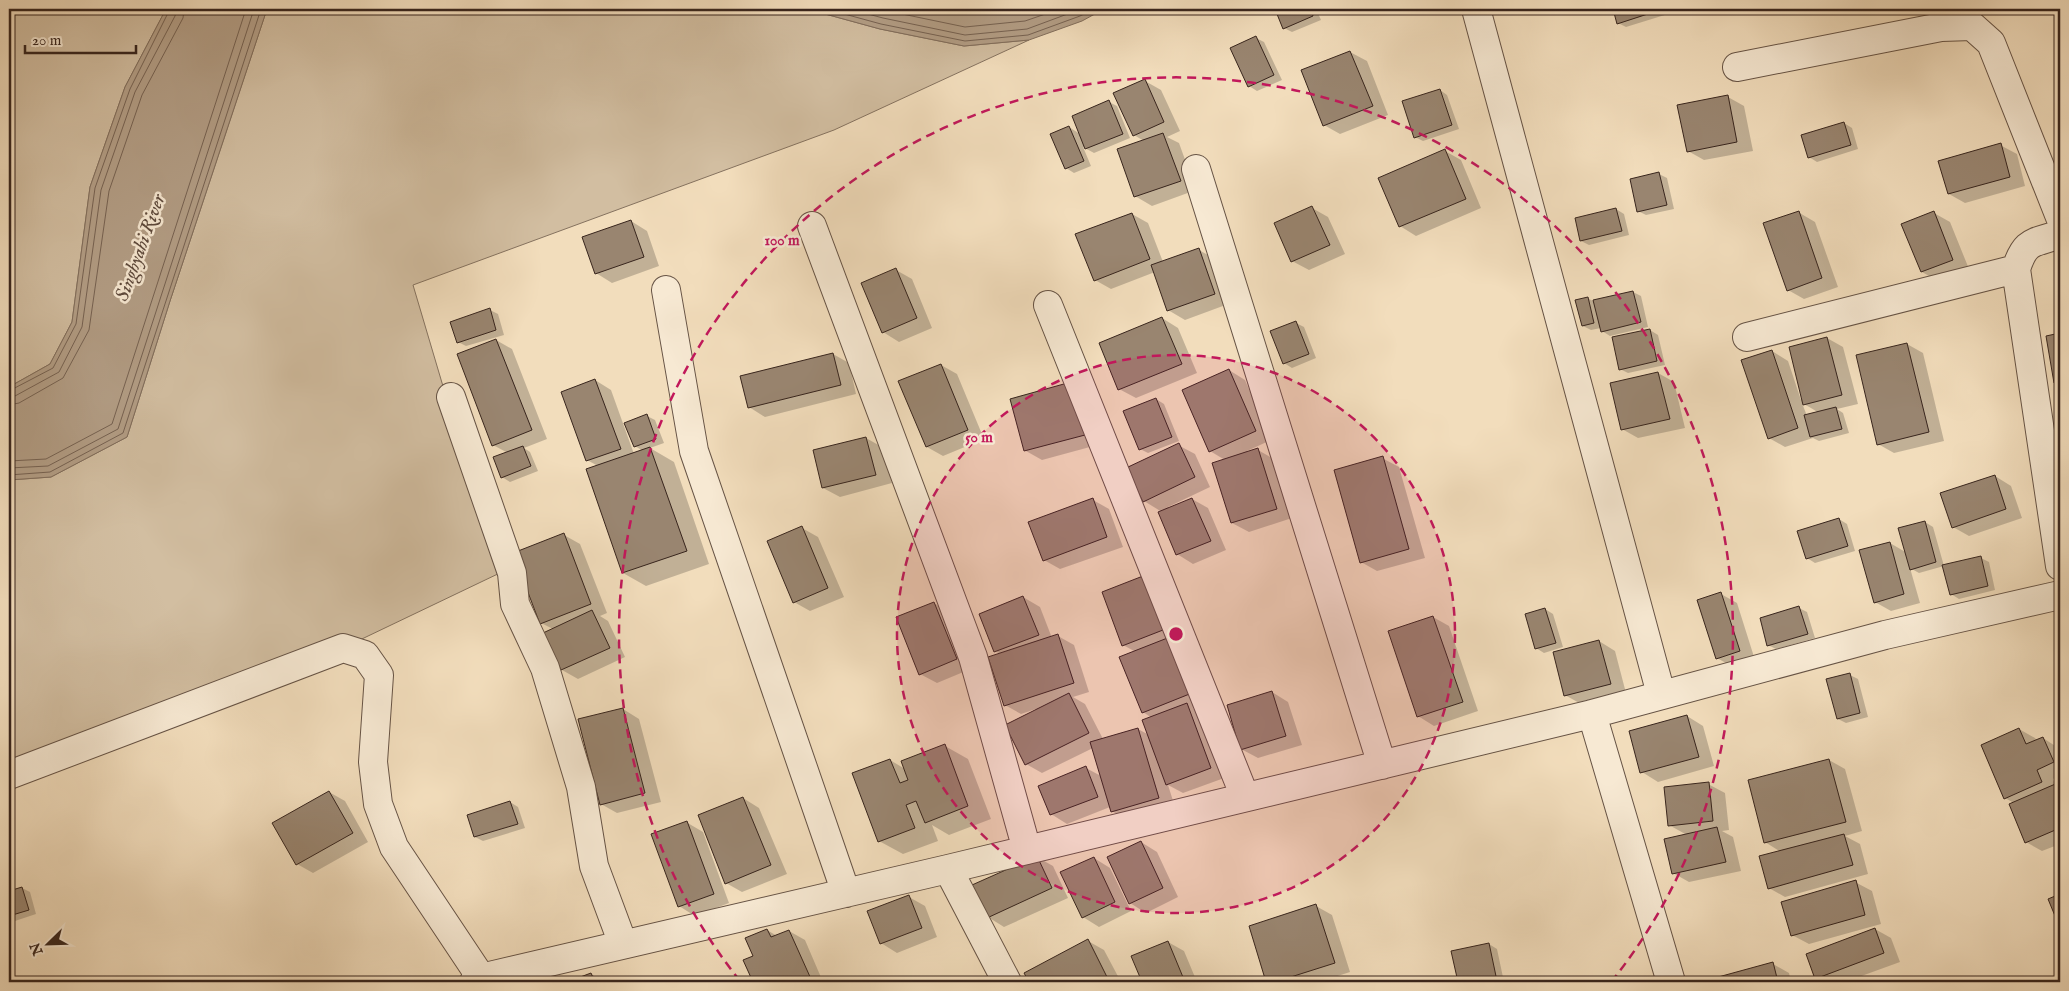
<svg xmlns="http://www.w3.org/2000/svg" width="2069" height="991" viewBox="0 0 2069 991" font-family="'IM FELL English',serif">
  <rect width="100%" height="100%" fill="#f2ddbc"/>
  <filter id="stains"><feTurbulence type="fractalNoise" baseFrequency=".004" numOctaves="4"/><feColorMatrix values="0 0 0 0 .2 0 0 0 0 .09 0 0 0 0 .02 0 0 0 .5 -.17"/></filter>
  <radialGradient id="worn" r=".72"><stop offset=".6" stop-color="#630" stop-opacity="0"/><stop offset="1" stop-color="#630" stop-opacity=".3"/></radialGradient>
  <!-- green -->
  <path fill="#d2bea1" stroke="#85725f" d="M9 9H166L125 87 90 187 72 322 50 364 9 387Z
    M267 9H807L880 29 964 46 1029 40 834 130 413 285 445 393 504 571 343 648 9 775V480L51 477 127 437 170 301Z"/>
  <!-- water -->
  <path fill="#b39e86" stroke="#826e5c" d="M166 9H267L170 301 127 437 51 477 9 480V387L50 364 72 322 90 187 125 87Z
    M807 9H1104L1082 21 1029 40 964 46 880 29Z"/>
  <!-- shadow -->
  <path fill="#0003" fill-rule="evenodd" d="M1276 9H1316L1321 20 1292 32 1284 28Z
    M1380 9H1396L1386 12Z
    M1614 9H1666L1668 14 1626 27 1618 23Z
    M1256 38 1264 42 1282 80 1257 91 1249 86Z
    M1350 52 1367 61 1388 115 1340 134 1324 125Z
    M1145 81 1161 90 1180 131 1167 137 1179 143 1196 190 1152 206 1135 196 1144 141 1134 135Z
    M1440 90 1447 95 1459 129 1423 141 1415 137Z
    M1728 97 1744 106 1753 151 1704 160 1688 151Z
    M1109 102 1117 106 1130 138 1094 153 1083 147 1091 166 1074 173 1066 168 1069 127 1080 134Z
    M1844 123 1852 128 1858 149 1817 162 1809 157Z
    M2000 145 2017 154 2025 186 1965 203 1949 194Z
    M1445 151 1461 160 1481 208 1416 236 1400 226Z
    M1659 174 1667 178 1674 209 1646 215 1638 211Z
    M1312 208 1328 217 1345 254 1309 270 1292 261Z
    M1616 209 1624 214 1629 235 1589 245 1581 241Z
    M1798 212 1815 222 1838 287 1804 299 1788 290Z
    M1934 213 1950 222 1969 269 1938 281 1922 272Z
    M1132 214 1148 223 1163 262 1199 250 1215 259 1231 303 1185 320 1168 310 1155 272 1111 289 1095 280Z
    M631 221 647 231 659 266 612 283 596 273Z
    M896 270 912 279 932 328 899 342 883 332Z
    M1633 292 1641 296 1648 327 1610 336 1602 331 1601 328 1591 330 1583 326 1587 298 1593 301Z
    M490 310 498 314 504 335 466 346 458 342Z
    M1162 318 1178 328 1197 373 1136 398 1119 389Z
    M1296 323 1304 327 1316 358 1292 368 1284 363Z
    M1650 330 1658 335 1665 365 1628 373 1620 369Z
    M2060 335V385L2055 383 2047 337Z
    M1827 338 1843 347 1858 404 1837 409 1843 413 1849 433 1819 441 1813 438 1785 447 1769 438 1772 351 1788 361 1801 400 1803 399ZM1802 403 1811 408 1819 413 1807 416Z
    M496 340 512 349 547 439 524 448 530 452 538 471 510 482 502 477 508 453 493 445Z
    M1907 344 1923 353 1944 441 1894 453 1878 444 1857 356Z
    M833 354 849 363 856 394 765 417 749 407Z
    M941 365 957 374 984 439 943 456 927 447Z
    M1229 370 1245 380 1271 440 1247 451 1248 453 1258 450 1274 459 1292 518 1249 532 1232 523 1225 460 1210 451Z
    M1658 373 1674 382 1685 428 1638 438 1622 429Z
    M595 380 611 390 634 454 643 451 635 446 647 416 655 420 664 443 650 448 674 462 709 564 646 586 623 573 598 466 587 460Z
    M1071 384 1101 444 1042 460 1026 451Z
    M1156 399 1164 404 1179 441 1148 453 1140 449Z
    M866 438 882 447 892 483 840 497 823 488Z
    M1178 445 1195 454 1210 487 1168 507 1169 509 1192 499 1208 508 1226 550 1193 564 1177 554 1162 512 1144 501Z
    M1382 458 1399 467 1425 558 1377 571 1361 562Z
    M1995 476 2011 486 2022 518 1969 536 1953 527Z
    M1093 500 1109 509 1123 547 1060 569 1044 560Z
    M1839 519 1847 524 1855 551 1815 563 1807 558Z
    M1925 522 1933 527 1944 566 1919 573 1910 568 1920 603 1891 611 1875 602 1890 543 1907 553Z
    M802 528 818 537 844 597 810 611 794 602Z
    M564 535 580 544 607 613 600 616 608 621 625 657 578 679 562 670 553 629 541 623Z
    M1981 558 1989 562 1995 590 1959 599 1951 594Z
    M1143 578 1208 702 1193 708 1203 714 1227 777 1183 793 1168 785 1175 807 1128 821 1112 811 1110 807 1067 824 1051 814 1086 768 1101 776 1093 748 1042 773 1026 764 1036 711V709L1021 714 1005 705 1001 654 995 651 1023 597 1040 607 1052 638 1058 636 1074 645 1089 692 1073 697 1085 704 1103 739 1138 729 1149 735 1152 718 1143 712 1136 652 1123 645Z
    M1721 594 1737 603 1755 660 1733 667 1717 658Z
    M934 603 950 613 973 668 937 683 920 674Z
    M1799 608 1807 612 1815 638 1776 649 1768 645Z
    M1545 609 1553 614 1563 647 1544 653 1536 648Z
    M1433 617 1449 626 1478 711 1434 726 1418 716Z
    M1599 641 1615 651 1626 693 1581 704 1565 695Z
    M1850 675 1858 679 1868 717 1846 723 1838 719Z
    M1272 692 1288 702 1302 745 1258 758 1241 749Z
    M623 709 639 719 661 802 617 813 601 804Z
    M1687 716 1703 726 1714 766 1658 782 1642 772Z
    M2019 729 2035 738 2037 741 2043 738 2060 749V775L2053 779 2055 785 2060 783V844L2042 851 2026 842 2014 803 2005 798Z
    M945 746 968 759 991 819 949 835 932 825 938 841 903 854 879 841 890 760 905 769Z
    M1829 760 1845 769 1862 831 1845 836 1860 844 1868 874 1785 897 1769 888 1781 852 1765 842Z
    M1708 784 1725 793 1729 830 1722 831 1733 837 1741 871 1689 882 1673 873 1687 835 1669 825Z
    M329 792 345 801 368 842 313 873 297 864Z
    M743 798 759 808 787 874 742 892 726 883Z
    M510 802 518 807 525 828 483 841 475 837 468 816Z
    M686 822 703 832 729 903 695 916 679 906Z
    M1141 842 1157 852 1178 897 1146 913 1130 903Z
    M1037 857 1053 866 1068 898 1004 927 988 917Z
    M1094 858 1110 868 1131 911 1099 927 1083 917Z
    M1855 882 1872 891 1881 924 1809 944 1792 935Z
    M22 888 30 892 36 914 9 923V892Z
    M909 897 925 906 937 937 897 953 881 943Z
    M1316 906 1332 915 1350 972 1319 982H1267L1250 926Z
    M1875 929 1891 938 1900 962 1845 982H1824L1816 978Z
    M767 930 777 936 789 931 805 940 823 982H754L745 961 754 957Z
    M1088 941 1104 950 1121 982H1030L1026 974Z
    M1168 942 1184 951 1197 982H1143L1132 956Z
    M1489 944 1497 949 1504 982H1459L1452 952Z
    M1773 964 1789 973 1791 982H1705Z
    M591 974 605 982H571Z
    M953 980 958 982H947Z"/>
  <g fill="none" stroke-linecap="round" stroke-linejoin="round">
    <!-- shore -->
    <path stroke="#766252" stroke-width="1" d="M826 9 881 24 965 41 1028 35 1080 16 1094 9
      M849 9 883 18 965 35 1027 29 1081 9
      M878 9 965 27 1025 21 1060 9
      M9 391 53 368 76 324 95 188 130 89 170 9
      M9 397 15 396 59 372 82 327 101 190 135 92 175 16 177 9
      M9 405 19 403 63 378 89 330 109 191 142 95 183 18 184 9
      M9 461 46 459 112 424 246 9
      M9 468 48 466 118 429 254 9
      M9 475 50 472 123 433 261 9"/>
  </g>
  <!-- building -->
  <path fill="#998570" stroke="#38251d" d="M1275 9H1311L1313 16 1283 29Z
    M1613 9H1660V10L1617 24Z
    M1256 36 1274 75 1248 87 1230 48Z
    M1350 51 1373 106 1323 126 1301 70Z
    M1145 79 1164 122 1133 136 1113 93Z
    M1440 89 1452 125 1414 138 1402 101Z
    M1728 95 1737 142 1687 152 1677 105Z
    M1109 100 1123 134 1085 149 1072 116Z
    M1844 122 1851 145 1808 158 1801 135Z
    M1069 126 1084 161 1065 169 1050 134Z
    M1163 133 1181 181 1134 197 1117 149Z
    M2001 143 2010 177 1948 194 1938 161Z
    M1445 149 1466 199 1399 227 1378 178Z
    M1659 172 1667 205 1637 212 1630 179Z
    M1312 206 1330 245 1291 262 1274 223Z
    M1616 208 1622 231 1580 241 1575 218Z
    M1799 211 1822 278 1787 291 1763 223Z
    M1934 211 1953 260 1921 272 1901 224Z
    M1132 213 1150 259 1094 281 1075 234Z
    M631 220 644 257 595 274 582 237Z
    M1199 248 1215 294 1167 311 1151 265Z
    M896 268 917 318 882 333 861 283Z
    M1633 291 1641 322 1601 332 1593 300Z
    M1588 297 1594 323 1582 326 1575 300Z
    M490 308 496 330 457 343 450 322Z
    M1162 317 1182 364 1118 390 1099 343Z
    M1296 321 1309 354 1283 364 1270 331Z
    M1650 329 1657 361 1619 370 1612 337Z
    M2060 333V382L2054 383 2046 336Z
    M1827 337 1842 395 1803 405 1789 347Z
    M496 339 532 430 492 446 457 354Z
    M1907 343 1929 432 1877 445 1856 355Z
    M1772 350 1798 428 1768 439 1741 360Z
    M833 353 841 385 748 408 740 376Z
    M941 364 968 430 926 447 898 381Z
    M1229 369 1256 431 1209 452 1182 390Z
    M1658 372 1670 419 1621 430 1610 383Z
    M595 379 621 449 586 461 561 392Z
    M1071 382 1085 435 1024 451 1010 399Z
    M1156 398 1172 437 1139 450 1123 411Z
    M1836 407 1842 429 1810 437 1804 415Z
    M647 414 656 439 634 447 624 423Z
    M866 437 876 475 822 488 813 450Z
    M1179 443 1195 477 1143 502 1126 468Z
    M523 446 531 466 501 478 493 457Z
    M650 447 687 551 622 573 586 469Z
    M1258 448 1277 509 1231 523 1212 463Z
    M1383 456 1409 549 1360 563 1334 470Z
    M1995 475 2006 509 1952 528 1940 493Z
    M1093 498 1107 537 1043 561 1028 522Z
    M1192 498 1211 541 1176 555 1158 512Z
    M1839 518 1848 546 1806 559 1797 531Z
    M1925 521 1936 562 1910 570 1898 528Z
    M802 526 828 588 793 603 767 541Z
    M564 533 591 604 540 624 513 553Z
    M1890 542 1904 594 1874 603 1859 550Z
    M1981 556 1988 586 1950 595 1942 565Z
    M1143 576 1163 630 1122 646 1102 592Z
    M1721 592 1740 651 1716 659 1697 600Z
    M1023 596 1039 635 994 652 979 614Z
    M934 602 957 659 919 675 896 617Z
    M1799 606 1808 634 1767 646 1760 618Z
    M1545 608 1556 643 1535 649 1525 614Z
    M592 610 610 648 561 670 543 633Z
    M1433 616 1463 702 1417 717 1388 631Z
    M1058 634 1074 683 1004 706 988 657Z
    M1170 637 1192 693 1142 713 1119 657Z
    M1599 640 1611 684 1564 696 1553 652Z
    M1850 673 1860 713 1837 719 1826 679Z
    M1272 691 1286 736 1240 750 1227 705Z
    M1069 693 1089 733 1025 765 1005 725Z
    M1187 703 1211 768 1166 785 1142 720Z
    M623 708 645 793 600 805 578 719Z
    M1687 715 1699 757 1640 773 1629 731Z
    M1138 728 1159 798 1111 812 1090 742Z
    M2019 728 2026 744 2043 737 2054 762 2037 770 2042 782 2004 799 1981 745Z
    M945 744 968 806 925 823 916 801 906 805 915 828 878 842 852 773 890 759 900 783 908 780 901 761Z
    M1829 759 1846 822 1764 843 1748 780Z
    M1086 766 1098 797 1050 815 1038 786Z
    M1709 782 1713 821 1668 826 1664 787Z
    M2060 782V828L2025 843 2009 804Z
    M329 791 353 833 296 865 272 823Z
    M743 797 771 865 725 884 698 815Z
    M510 801 518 824 474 837 467 815Z
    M687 821 714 894 678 907 651 834Z
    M1717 827 1726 862 1672 874 1664 839Z
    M1844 834 1853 865 1768 889 1759 856Z
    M1141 841 1163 888 1129 904 1107 857Z
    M1037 856 1052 888 987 918 972 885Z
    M1094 857 1115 902 1082 918 1060 872Z
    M1856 880 1865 915 1791 936 1781 902Z
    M22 887 29 910 9 916V891Z
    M2060 894V928L2048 899Z
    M909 895 922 928 880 944 867 911Z
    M1316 904 1335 963 1275 982H1266L1249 926Z
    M1875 928 1884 953 1815 979 1806 954Z
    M767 929 771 937 789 930 811 979 804 982H753L743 960 753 956 745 938Z
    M1088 939 1107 977 1098 982H1029L1024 973Z
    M1168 941 1185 982H1142L1131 956Z
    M1489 943 1497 981 1458 982 1451 951Z
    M1773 962 1778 982H1700Z
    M591 973 595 982H567Z"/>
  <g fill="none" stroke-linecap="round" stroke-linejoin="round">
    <defs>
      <path id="minor" d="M1476 9 1661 694
        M1737 67 1941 27 1972 26 1991 43 2060 217
        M1196 169 1382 765
        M812 226 973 657 1027 850
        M2060 234C2034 244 2026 238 2016 269L2060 566
        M666 290 694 451 846 893
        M1048 305 1245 797
        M1747 337 2016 269
        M451 397 512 573 515 604 545 668 581 787 594 866 623 944
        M1592 714 1671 982
        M9 775 343 648 365 655 379 675 373 762 378 804 394 847 484 982
        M948 869 1007 982
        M474 982 481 978 948 869 1592 714 1885 635 2060 595"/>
    </defs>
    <!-- minor casing -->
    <use href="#minor" stroke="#665345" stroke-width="30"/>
    <!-- minor -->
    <use href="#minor" stroke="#f7e9d3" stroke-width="28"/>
  </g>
  <!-- distance rings -->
  <circle cx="1176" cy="634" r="279" fill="#c2185b" fill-opacity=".12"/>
  <g fill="none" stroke="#c2185b" stroke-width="2.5" stroke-dasharray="9 6">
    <circle cx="1176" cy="634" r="279"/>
    <path d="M740 981A557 557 0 1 1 1612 981"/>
  </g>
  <g text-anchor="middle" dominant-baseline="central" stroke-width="5" stroke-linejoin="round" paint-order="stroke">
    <!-- water labels -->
    <g font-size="19" font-style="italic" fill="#5d493c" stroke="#f7e9d3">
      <text transform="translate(141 248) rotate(-70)">Singhyahi River</text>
    </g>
  </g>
  <circle cx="1176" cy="634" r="8" fill="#c2185b" stroke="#f7e9d3" stroke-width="2.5"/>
  <g font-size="15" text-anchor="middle" font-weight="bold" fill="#c2185b" stroke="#f7e9d3" stroke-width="5" stroke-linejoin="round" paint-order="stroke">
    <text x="782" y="245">100 m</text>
    <text x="979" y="442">50 m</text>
  </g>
  <!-- margin -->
  <rect width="2069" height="991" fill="none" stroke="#f2ddbc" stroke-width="30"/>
  <rect x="10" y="10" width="2049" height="971" fill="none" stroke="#38251d" stroke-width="2.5"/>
  <rect x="15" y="15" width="2039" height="961" fill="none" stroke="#38251d"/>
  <!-- north arrow -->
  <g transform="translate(48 944) rotate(247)" stroke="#f7e9d3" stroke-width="4" paint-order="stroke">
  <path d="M0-4L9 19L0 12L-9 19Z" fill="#38251d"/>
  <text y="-8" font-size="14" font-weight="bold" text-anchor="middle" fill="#38251d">N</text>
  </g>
  <!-- scale -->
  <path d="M25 45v8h111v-8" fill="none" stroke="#38251d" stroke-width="2.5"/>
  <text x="32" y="45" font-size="15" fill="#38251d" stroke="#f7e9d3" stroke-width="4" paint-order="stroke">20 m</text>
  <rect width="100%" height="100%" filter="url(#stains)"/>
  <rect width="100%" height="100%" fill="url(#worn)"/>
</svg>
